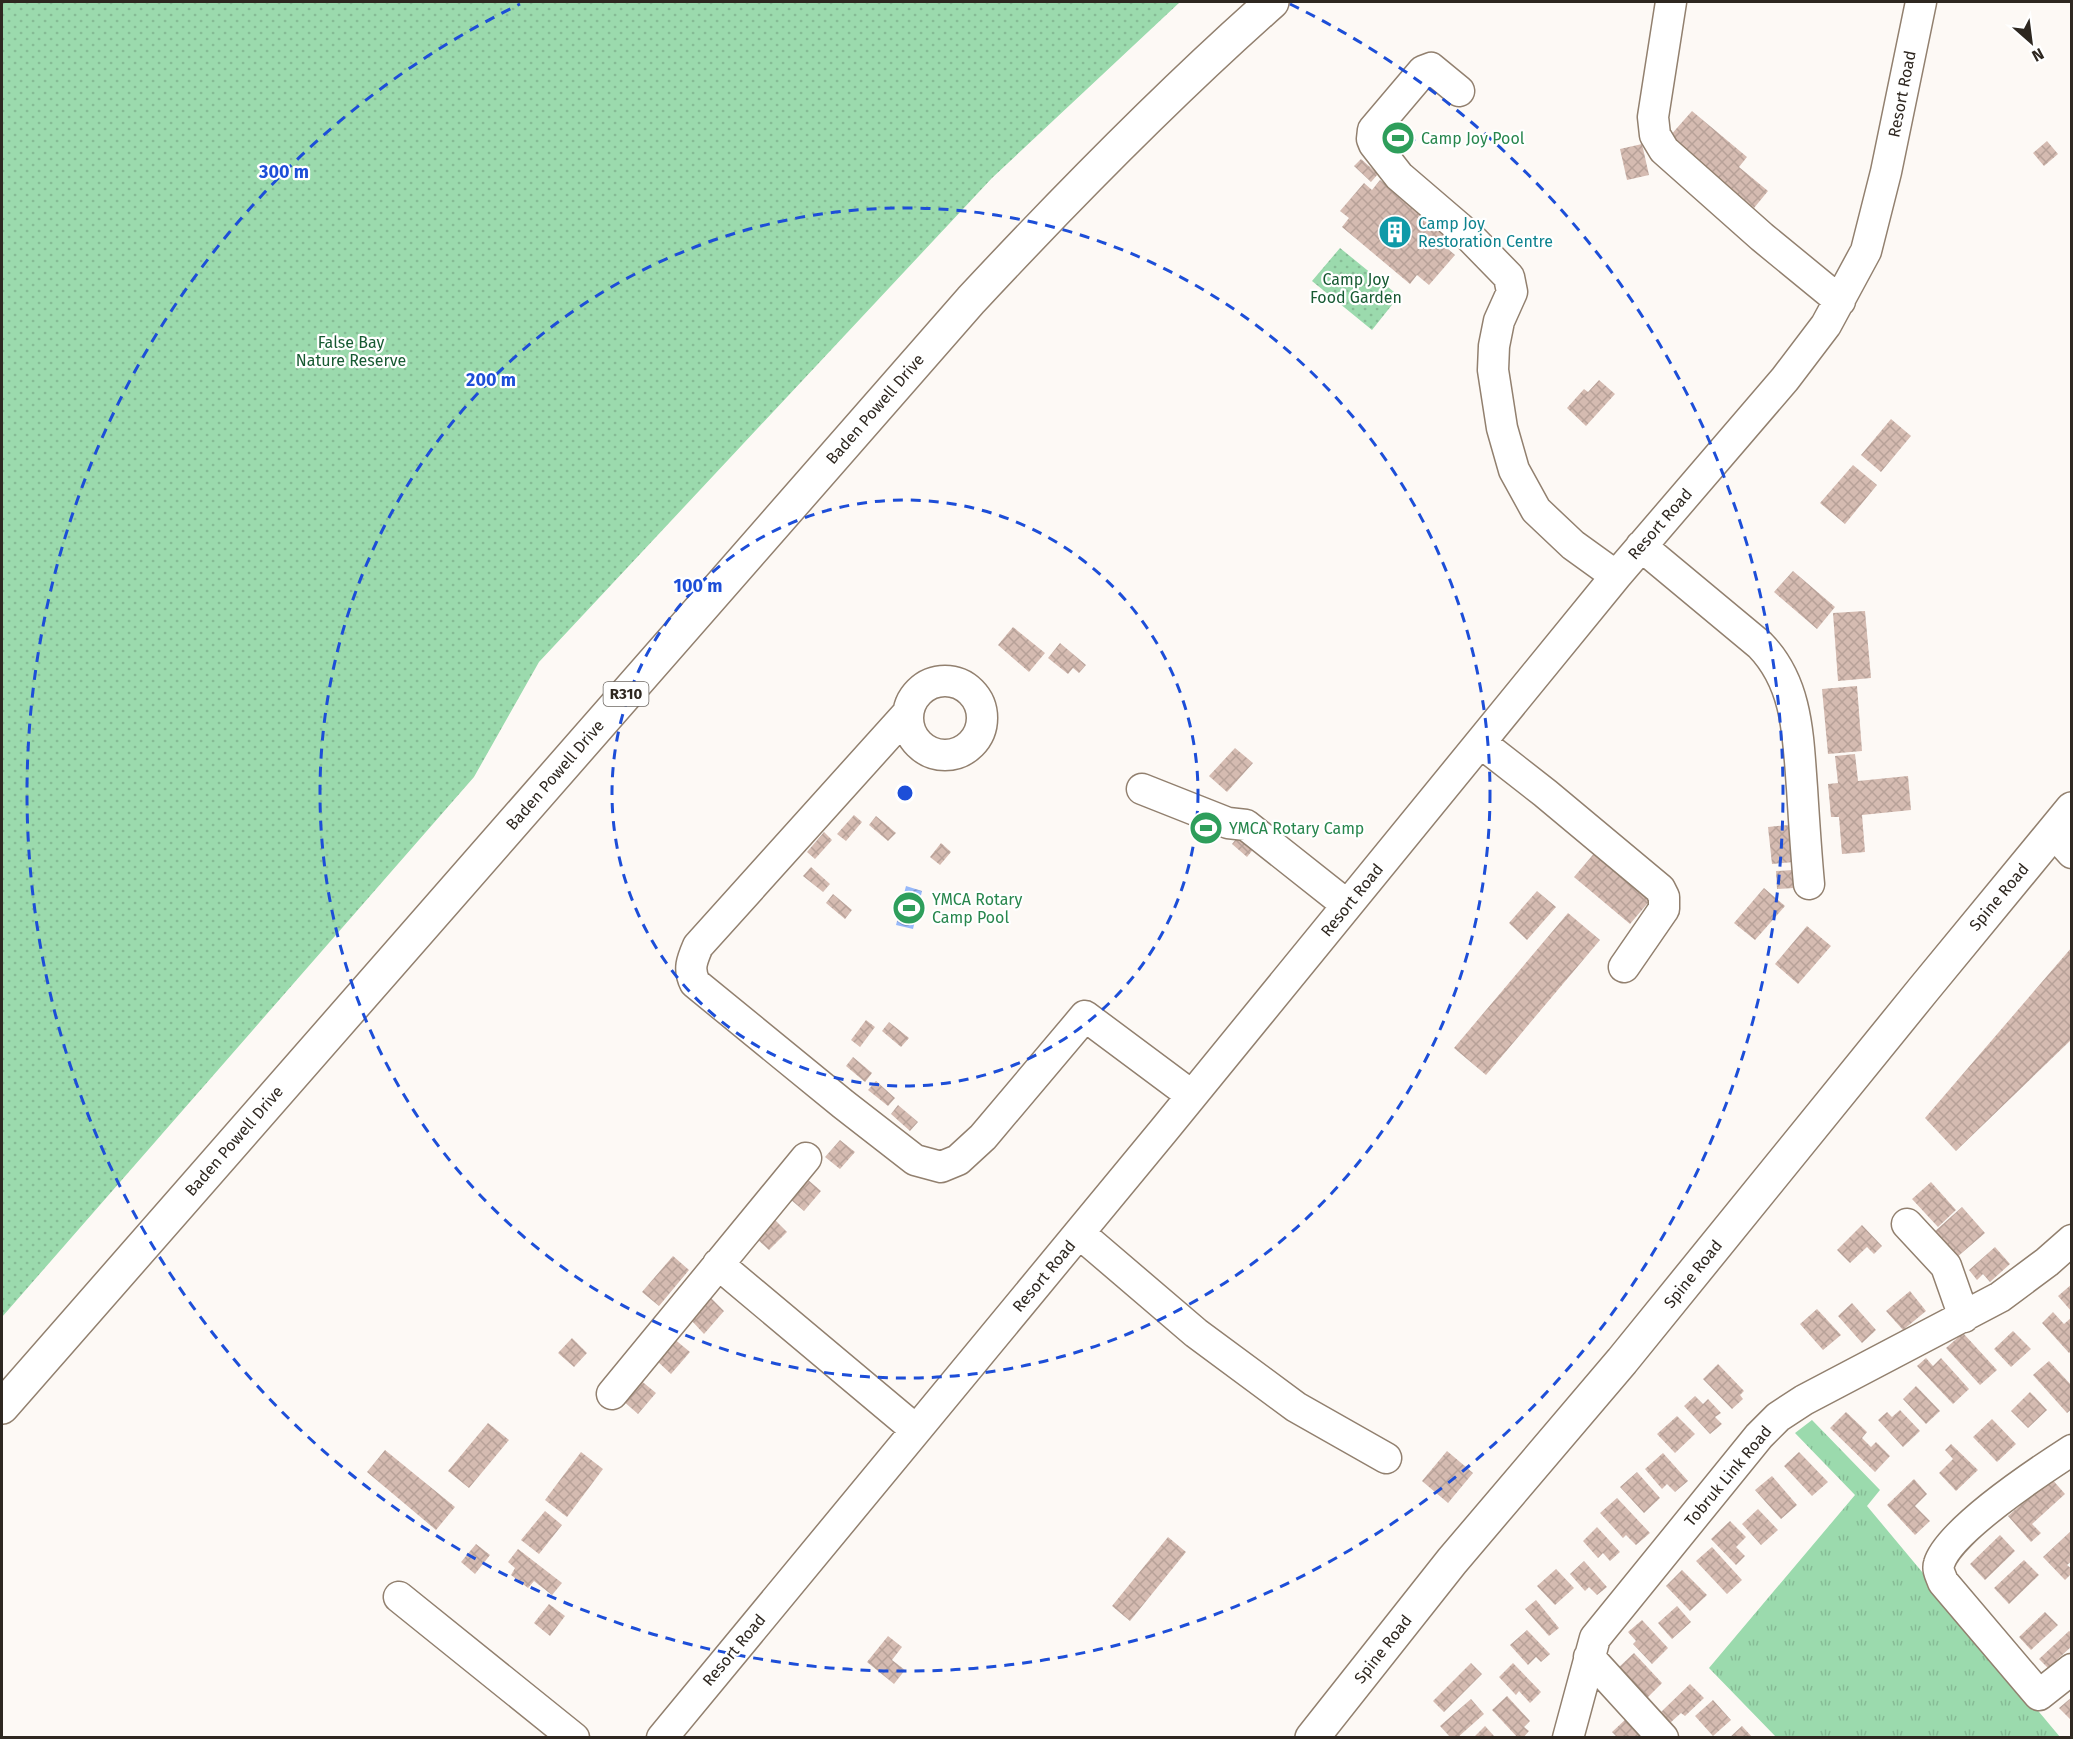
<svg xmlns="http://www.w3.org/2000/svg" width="2073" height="1739" viewBox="0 0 2073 1739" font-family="'Fira Sans',sans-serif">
  <defs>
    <pattern id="grass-tufts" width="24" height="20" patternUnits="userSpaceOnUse" patternTransform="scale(1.5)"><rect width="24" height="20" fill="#9bdaad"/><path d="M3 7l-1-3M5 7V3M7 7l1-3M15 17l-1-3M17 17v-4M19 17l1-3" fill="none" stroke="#86bb95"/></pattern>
    <pattern id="park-dots" width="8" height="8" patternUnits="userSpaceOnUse" patternTransform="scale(1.5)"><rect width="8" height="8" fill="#9bdaad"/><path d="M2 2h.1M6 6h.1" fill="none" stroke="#86bb95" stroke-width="1.8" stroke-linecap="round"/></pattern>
    <pattern id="water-waves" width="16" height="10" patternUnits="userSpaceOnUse" patternTransform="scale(1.5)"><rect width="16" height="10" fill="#97b9fa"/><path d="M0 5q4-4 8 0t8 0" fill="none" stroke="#7c96ca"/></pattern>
    <pattern id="building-cross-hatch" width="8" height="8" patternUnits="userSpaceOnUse" patternTransform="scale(1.5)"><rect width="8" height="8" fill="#d5bbb1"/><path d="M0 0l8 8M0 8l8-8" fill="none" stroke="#b7a198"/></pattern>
  </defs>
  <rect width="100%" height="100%" fill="#fdf9f5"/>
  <!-- grass -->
  <path fill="url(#grass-tufts)" d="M1812 1420 1880 1490 1867 1506 2060 1737H1776L1709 1668 1855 1495 1795 1433Z"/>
  <!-- park -->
  <path fill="url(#park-dots)" d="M2 2H1180L992 178 539 662 474 777 2 1317Z
    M1340 248 1399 296 1372 330 1312 281Z"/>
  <!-- water -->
  <path fill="url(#water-waves)" d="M1393 121 1416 140 1404 154 1381 136Z
    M906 886 922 891 913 929 896 925Z"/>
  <!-- building -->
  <path fill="url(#building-cross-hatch)" d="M1692 111 1747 157 1739 167 1768 191 1754 208 1669 137Z
    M2047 141 2058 154 2044 166 2033 153Z
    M1642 144 1649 175 1627 180 1620 149Z
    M1361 159 1378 174 1371 182 1354 166Z
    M1380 180 1448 237 1442 244 1455 255 1429 285 1417 275 1410 284 1342 227 1349 218 1340 211 1364 183 1372 190Z
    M1599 380 1615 394 1586 426 1567 408 1584 389 1588 392Z
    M1891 419 1911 436 1881 472 1861 455Z
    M1853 465 1877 485 1845 524 1820 503Z
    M1793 571 1835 607 1817 629 1774 592Z
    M1865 611 1871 678 1838 681 1833 613Z
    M1013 627 1045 653 1029 672 998 645Z
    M1060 643 1086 665 1079 673 1073 668 1068 674 1048 658Z
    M1857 686 1862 751 1828 754 1822 689Z
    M1235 748 1253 763 1227 792 1209 776Z
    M1855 754 1858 781 1908 776 1911 810 1862 815 1865 852 1842 854 1839 817H1831L1828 784 1838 783 1835 756Z
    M854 815 862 822 846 841 837 834Z
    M876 816 896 833 888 841 869 825Z
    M1789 825 1793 862 1772 864 1768 827Z
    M824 832 832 840 815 859 807 852Z
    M1240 834 1255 847 1247 857 1232 844Z
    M941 843 951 852 940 865 930 857Z
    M1597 850 1653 897 1630 924 1574 877Z
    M811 867 830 884 823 892 803 876Z
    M1793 870 1794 888 1777 889 1776 871Z
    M1764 888 1785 906 1755 940 1734 923Z
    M1537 891 1556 907 1527 940 1509 923Z
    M833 894 852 910 845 919 826 903Z
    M1568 913 1600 940 1486 1075 1454 1048Z
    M1807 926 1831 946 1798 984 1775 964Z
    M2072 947V1039L1956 1151 1925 1118Z
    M866 1020 875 1027 860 1047 851 1040Z
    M889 1022 909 1038 901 1047 882 1031Z
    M853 1057 872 1073 865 1082 846 1066Z
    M876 1081 895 1098 888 1106 868 1090Z
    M898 1105 918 1122 910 1131 891 1114Z
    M840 1140 855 1152 840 1169 825 1157Z
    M807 1179 821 1191 804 1211 790 1199Z
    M1931 1182 1956 1210 1938 1227 1912 1199Z
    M1962 1207 1985 1233 1956 1258 1933 1233Z
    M774 1219 787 1232 769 1250 756 1238Z
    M1862 1225 1882 1246 1874 1254 1867 1247 1850 1263 1837 1250Z
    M1995 1247 2010 1264 1990 1282 1983 1274 1977 1280 1969 1270Z
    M673 1256 689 1270 659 1306 642 1292Z
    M2072 1284V1312L2058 1296Z
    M1910 1291 1926 1311 1903 1330 1886 1311Z
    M711 1298 724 1311 704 1334 691 1320Z
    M1852 1303 1876 1330 1862 1343 1838 1316Z
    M1817 1309 1841 1335 1823 1350 1800 1324Z
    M2053 1312 2064 1324 2072 1317V1351L2069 1353 2042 1323Z
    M2013 1331 2031 1349 2011 1367 1994 1349Z
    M1963 1333 1997 1370 1980 1385 1946 1348Z
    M572 1338 587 1353 574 1367 558 1353Z
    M673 1338 690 1352 671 1374 656 1360Z
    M1926 1358 1933 1366 1941 1358 1969 1389 1953 1404 1917 1366Z
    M2049 1361 2072 1386V1409L2067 1413 2033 1375Z
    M1718 1364 1744 1391 1740 1395 1743 1399 1732 1409 1703 1379Z
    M639 1379 656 1393 638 1414 622 1400Z
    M1916 1386 1940 1411 1926 1424 1903 1399Z
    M2030 1392 2047 1410 2028 1428 2011 1411Z
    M1695 1396 1703 1404 1708 1399 1721 1413 1715 1417 1722 1424 1710 1434 1684 1406Z
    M1900 1410 1920 1431 1903 1447 1878 1420 1887 1412 1892 1417Z
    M1846 1412 1867 1432 1862 1438 1871 1447 1876 1442 1890 1456 1875 1472 1830 1428Z
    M1677 1416 1695 1434 1675 1453 1657 1434Z
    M1992 1419 2016 1444 1997 1462 1973 1437Z
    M488 1423 509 1440 469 1488 448 1471Z
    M1951 1444 1978 1470 1956 1491 1939 1473 1953 1459 1945 1450Z
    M385 1450 455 1507 436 1530 367 1472Z
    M1447 1451 1473 1473 1448 1503 1422 1481Z
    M581 1452 603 1469 567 1517 545 1500Z
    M1799 1452 1828 1482 1812 1496 1784 1466Z
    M1663 1453 1688 1481 1675 1492 1667 1484 1662 1489 1645 1469Z
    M1637 1472 1660 1498 1644 1513 1620 1487Z
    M1772 1476 1797 1505 1781 1519 1755 1490Z
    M2051 1478 2065 1494 2032 1524 2041 1533 2031 1542 2008 1516Z
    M1914 1479 1927 1494 1915 1506 1930 1521 1915 1535 1887 1505Z
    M1617 1498 1650 1533 1636 1545 1626 1535 1623 1538 1600 1513Z
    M1758 1509 1778 1530 1761 1545 1742 1524Z
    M545 1511 562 1525 539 1554 521 1540Z
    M1730 1521 1746 1537 1736 1547 1745 1556 1736 1565 1711 1539Z
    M1597 1527 1620 1552 1610 1561 1603 1553 1598 1558 1583 1541Z
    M2072 1530V1561L2067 1565 2072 1569V1573L2065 1580 2043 1557Z
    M2000 1535 2015 1551 1985 1580 1970 1564Z
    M1168 1537 1186 1552 1130 1621 1112 1606Z
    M476 1544 490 1555 475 1574 461 1562Z
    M1712 1547 1742 1580 1727 1594 1696 1561Z
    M518 1549 562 1583 552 1595 534 1581 528 1588 511 1575 515 1568 508 1562Z
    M2024 1560 2039 1575 2009 1604 1994 1588Z
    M1584 1561 1607 1587 1597 1595 1589 1587 1585 1591 1570 1574Z
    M1556 1569 1574 1588 1555 1605 1537 1586Z
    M1682 1570 1707 1595 1690 1611 1666 1586Z
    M1536 1600 1559 1628 1549 1636 1525 1609Z
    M549 1604 565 1616 550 1636 534 1623Z
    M1677 1606 1691 1622 1672 1639 1658 1623Z
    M2045 1612 2058 1625 2031 1650 2019 1637Z
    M1642 1620 1668 1648 1652 1664 1633 1644 1636 1641 1628 1632Z
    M1527 1630 1550 1654 1541 1662 1536 1657 1528 1665 1510 1645Z
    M2069 1631 2072 1633V1646L2048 1668 2039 1659Z
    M888 1636 902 1647 892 1660 905 1670 894 1684 867 1662Z
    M1634 1653 1662 1683 1647 1698 1618 1668Z
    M1471 1663 1482 1674 1444 1712 1433 1701Z
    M1513 1663 1541 1692 1530 1703 1519 1691 1516 1695 1499 1677Z
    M1690 1684 1704 1698 1685 1716 1681 1713 1670 1723 1660 1713Z
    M1507 1696 1530 1721 1524 1727 1529 1731 1523 1738H1518L1492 1710Z
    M2072 1697V1721L2059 1708Z
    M1471 1699 1484 1714 1457 1738H1451L1440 1726Z
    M1713 1700 1731 1720 1713 1736 1695 1716Z
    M1627 1718 1646 1738H1618L1612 1732Z
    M1485 1726 1494 1736 1492 1738H1473Z
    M1742 1726 1753 1738H1729Z"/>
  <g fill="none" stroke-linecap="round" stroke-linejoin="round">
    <defs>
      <path id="minor" d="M1671 2 1653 117 1655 135 1664 150 1762 237 1840 301
        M1459 91 1431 68 1423 71 1373 130 1372 139 1374 144 1399 176 1469 236 1509 277 1512 292 1499 321 1494 346 1493 370 1502 428 1514 470 1536 510 1573 545 1616 576
        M1641 546 1760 645C1798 684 1798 736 1802 788 1804 820 1806 852 1809 884
        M908 718a37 37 0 1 1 74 0a37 37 0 1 1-74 0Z
        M907 714 698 946C692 960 688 969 695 983L843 1104 915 1160 941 1167 958 1160 983 1137 1085 1016 1191 1095
        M1481 743 1545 793 1660 889 1664 897V909L1624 967
        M1142 789 1228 823 1246 825 1347 905
        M2053 832 2072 853
        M1907 1224 1946 1266 1964 1317
        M1079 1233 1196 1333 1296 1407 1386 1458
        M718 1264 916 1430
        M612 1394 806 1158
        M2072 1450C2041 1470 1948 1531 1939 1564 1937 1570 1941 1576 1943 1582L2039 1695 2072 1669
        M399 1597 574 1738
        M1589 1657 1663 1738
        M662 1738 1164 1130 1616 576 1785 379 1826 325 1866 251 1886 172 1921 2
        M1568 1738 1595 1638 1759 1436 1778 1417 1804 1400 2000 1297 2047 1262 2072 1240"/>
      <path id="major" d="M2 1407 971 300C1068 196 1166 96 1272 2
        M1312 1738 1452 1561 1622 1361 1923 990 2072 809"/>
    </defs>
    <!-- minor casing -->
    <use href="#minor" stroke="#92806f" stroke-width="33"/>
    <!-- major casing -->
    <use href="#major" stroke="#92806f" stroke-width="36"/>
    <!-- minor -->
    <use href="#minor" stroke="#fff" stroke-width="30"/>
    <!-- major -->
    <use href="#major" stroke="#fff" stroke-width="33"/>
  </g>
  <!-- distance rings -->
  <g fill="none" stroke="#1d4ed8" stroke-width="3" stroke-dasharray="10 8">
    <circle cx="905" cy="793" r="293"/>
    <circle cx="905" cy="793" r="585"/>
    <path d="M1290 4A878 878 0 1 1 520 4"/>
  </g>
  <!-- icons -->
  <defs>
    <symbol id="stadium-disc" viewBox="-11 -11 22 22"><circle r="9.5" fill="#2e9e5b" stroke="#fff"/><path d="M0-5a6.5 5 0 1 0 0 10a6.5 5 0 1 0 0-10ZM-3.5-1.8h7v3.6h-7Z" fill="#fff"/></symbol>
    <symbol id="building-disc" viewBox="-11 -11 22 22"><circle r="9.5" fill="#0f9aa8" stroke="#fff"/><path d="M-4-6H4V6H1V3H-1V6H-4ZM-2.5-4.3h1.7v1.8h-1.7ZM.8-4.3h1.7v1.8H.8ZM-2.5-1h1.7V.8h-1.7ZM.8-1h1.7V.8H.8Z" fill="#fff"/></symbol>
  </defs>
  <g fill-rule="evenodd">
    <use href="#stadium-disc" x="1379" y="119" width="38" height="38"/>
    <use href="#building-disc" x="1376" y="213" width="38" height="38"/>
    <use href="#stadium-disc" x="1187" y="809" width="38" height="38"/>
    <use href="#stadium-disc" x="890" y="889" width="38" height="38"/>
  </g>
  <g text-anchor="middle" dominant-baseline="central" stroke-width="4.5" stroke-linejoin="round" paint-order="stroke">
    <!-- shield labels -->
    <rect fill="#fff" stroke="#6d6863" stroke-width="1.5" x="603.5" y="682" width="45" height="24" rx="4.5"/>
    <g font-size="15" font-weight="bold" fill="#2e2720">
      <text x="626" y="694">R310</text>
    </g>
    <!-- street labels -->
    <g font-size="16" fill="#2e2720" stroke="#fff">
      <text transform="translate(1902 94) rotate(-79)">Resort Road</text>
      <text transform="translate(875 409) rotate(-49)">Baden Powell Drive</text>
      <text transform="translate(1660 524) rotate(-49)">Resort Road</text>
      <text transform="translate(555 775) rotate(-49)">Baden Powell Drive</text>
      <text transform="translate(1999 897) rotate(-50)">Spine Road</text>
      <text transform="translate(1352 900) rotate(-51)">Resort Road</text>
      <text transform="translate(234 1141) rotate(-49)">Baden Powell Drive</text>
      <text transform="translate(1693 1274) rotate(-51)">Spine Road</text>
      <text transform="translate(1044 1276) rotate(-50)">Resort Road</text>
      <text transform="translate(1728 1476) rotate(-50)">Tobruk Link Road</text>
      <text transform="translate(1383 1649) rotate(-52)">Spine Road</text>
      <text transform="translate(734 1650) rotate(-50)">Resort Road</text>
    </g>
    <!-- leisure labels -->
    <g font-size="16" fill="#27864d" stroke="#fff" text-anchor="start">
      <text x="1421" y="138">Camp Joy Pool</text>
      <text x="1229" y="828">YMCA Rotary Camp</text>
      <text x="932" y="899">YMCA Rotary<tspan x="932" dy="18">Camp Pool</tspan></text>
    </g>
    <!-- culture labels -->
    <g font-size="16" fill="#0d838f" stroke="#fff" text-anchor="start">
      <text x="1418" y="223">Camp Joy<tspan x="1418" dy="18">Restoration Centre</tspan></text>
    </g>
    <!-- park labels -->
    <g font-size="16" fill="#175a32" stroke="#fff">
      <text x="1356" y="279">Camp Joy<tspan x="1356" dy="18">Food Garden</tspan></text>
      <text x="351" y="342">False Bay<tspan x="351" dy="18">Nature Reserve</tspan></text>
    </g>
  </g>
  <circle cx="905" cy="793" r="9" fill="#1d4ed8" stroke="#fff" stroke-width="3"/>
  <g font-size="18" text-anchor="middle" font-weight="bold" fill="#1d4ed8" stroke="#fff" stroke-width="4.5" stroke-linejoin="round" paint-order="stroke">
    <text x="284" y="178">300 m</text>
    <text x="491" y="386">200 m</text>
    <text x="698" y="592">100 m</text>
  </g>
  <!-- border -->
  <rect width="2073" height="1739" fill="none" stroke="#2e2720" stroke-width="6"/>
  <!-- north arrow -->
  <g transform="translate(2031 42) rotate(152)" stroke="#ffffff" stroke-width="4.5" paint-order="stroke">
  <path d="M0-4.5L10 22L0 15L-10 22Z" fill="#2e2720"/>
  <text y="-9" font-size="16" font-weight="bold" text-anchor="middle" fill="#2e2720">N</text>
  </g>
</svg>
